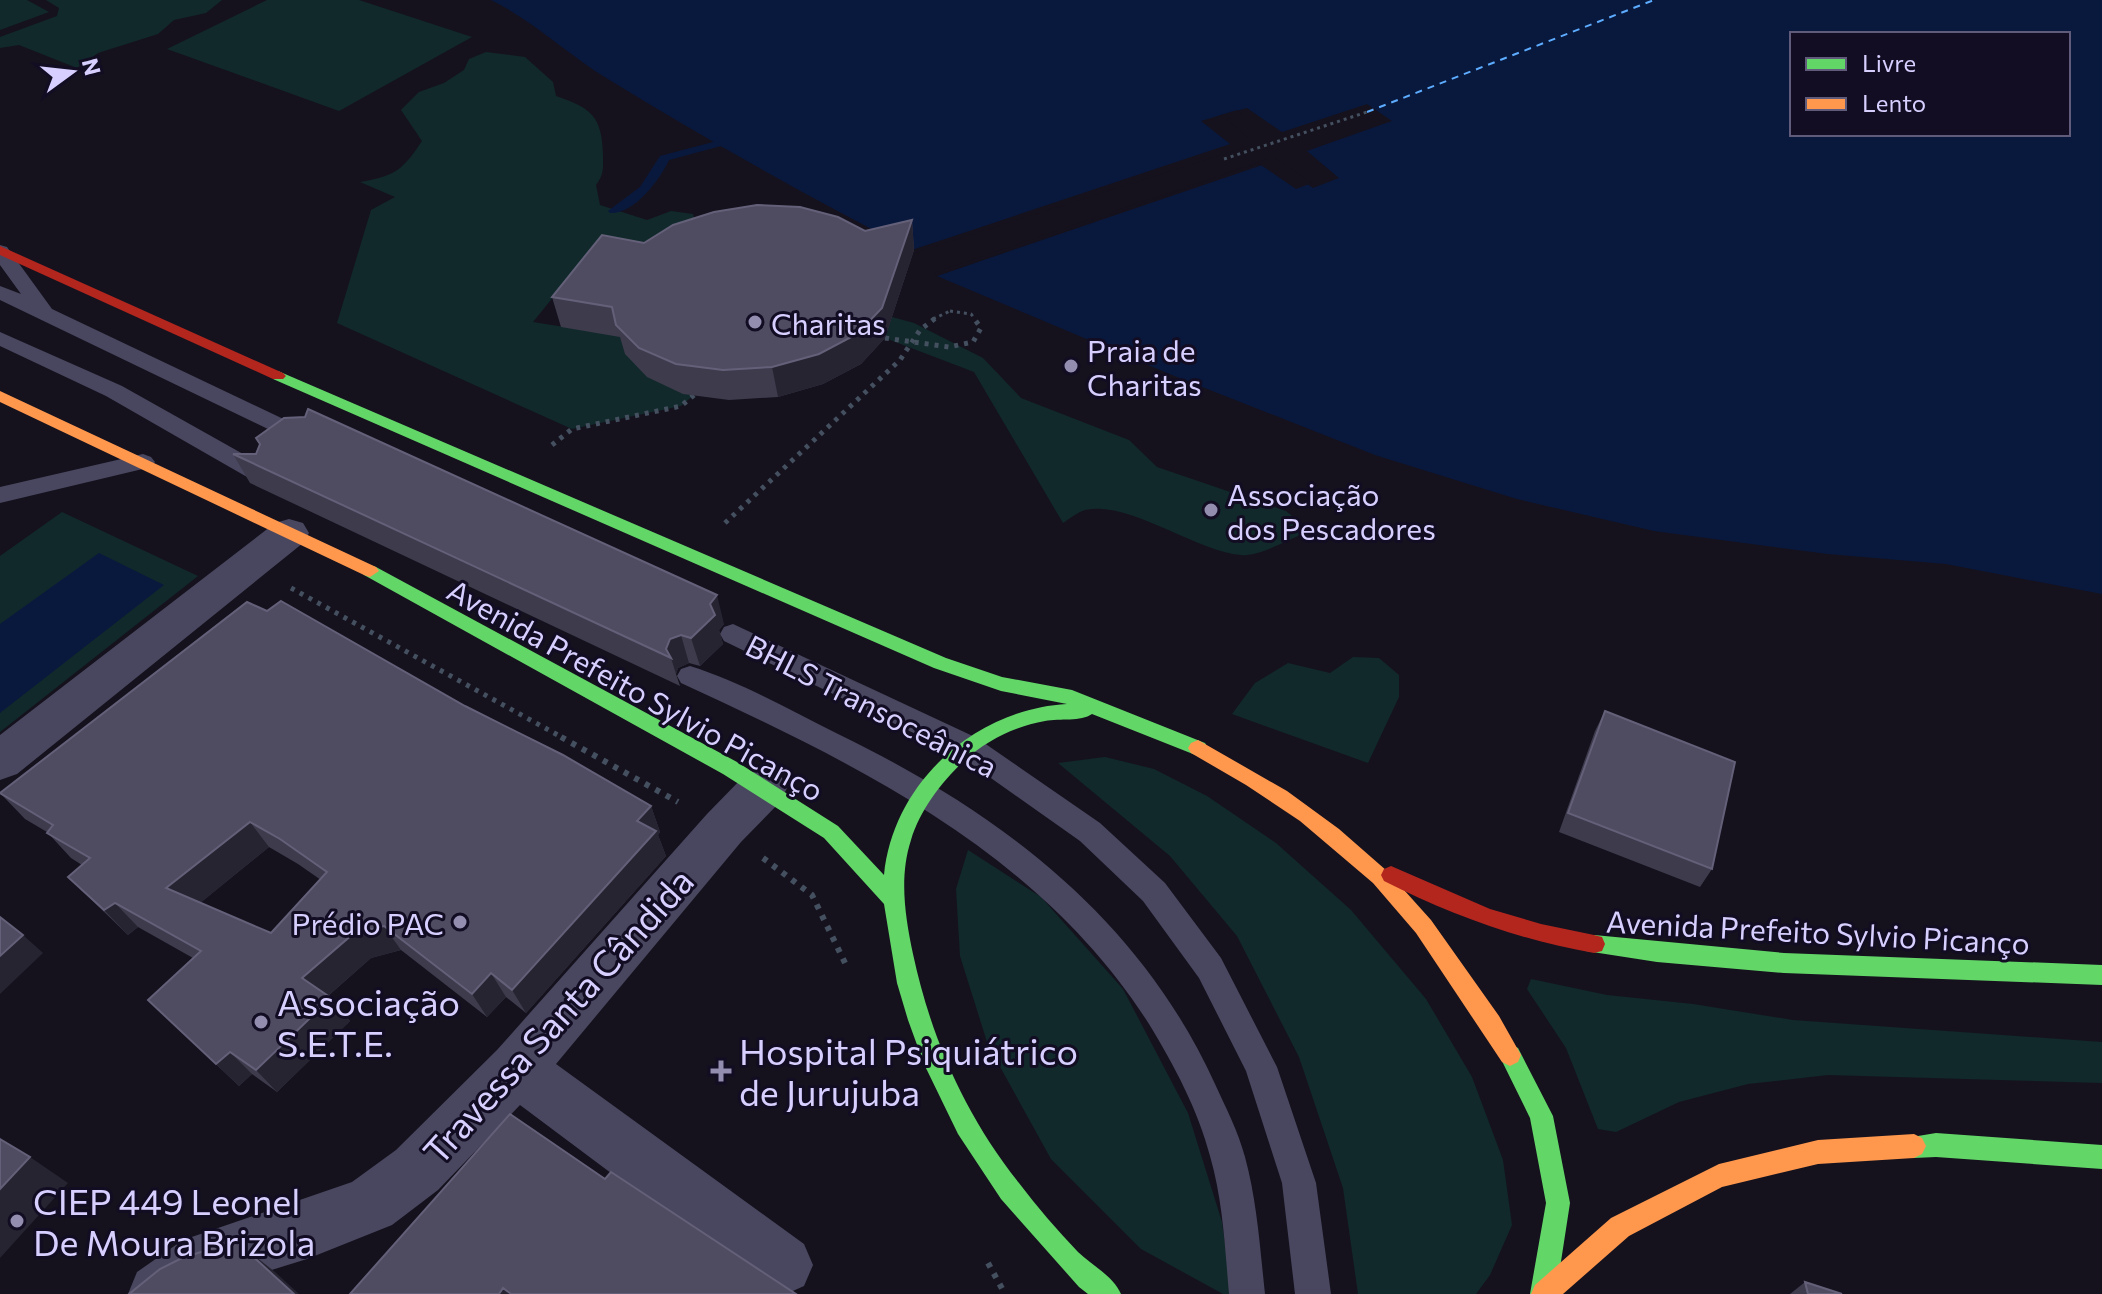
<svg xmlns="http://www.w3.org/2000/svg" width="2102" height="1294" viewBox="0 0 2102 1294" font-family="Commissioner,sans-serif">
  <rect width="100%" height="100%" fill="#15121e"/>
  <!-- green -->
  <path fill="#11292b" d="M0 0H27L49 12 0 30Z
    M46 0H222L206 13 174 20 158 34 98 53 77 68 19 45 0 48V37L57 16 59 8Z
    M267 0H359L472 37 339 111 167 49Z
    M486 52 525 57 553 82 556 96C592 108 602 117 603 155 603 169 604 174 596 185L600 205 647 220 671 211 693 214 698 232 563 285 533 322 620 336 694 395 681 406 572 429 337 323 371 210 395 197 360 182C395 176 402 171 422 141L401 110 419 92 444 83 464 70 469 59Z
    M892 317 914 323 983 358 1021 398 1129 440 1157 467 1286 511 1303 525 1300 535C1284 542 1257 557 1241 555 1195 551 1129 500 1085 510 1078 512 1069 519 1063 523L974 372 885 338Z
    M62 512 198 576 0 732V556Z
    M1353 657 1379 658 1399 675V697L1368 763 1232 714 1255 683 1288 663 1330 673Z
    M1105 757 1154 769 1207 796 1276 843 1351 910 1426 999 1472 1077 1503 1160 1512 1225 1490 1275 1476 1294H1358L1343 1188 1299 1057 1237 936 1170 856 1058 763Z
    M968 850 1041 897 1123 989 1188 1113 1222 1222 1232 1294H1223L1141 1249 1051 1159 988 1045 960 956 956 889Z
    M1531 979 1607 995 1693 1004 1793 1020 2102 1042V1083L1828 1075 1748 1084 1679 1102 1616 1132 1598 1129 1566 1048 1527 989Z"/>
  <!-- water -->
  <path fill="#09193e" fill-rule="evenodd" d="M491 0H2102V594L1946 564 1828 554 1654 531 1517 499 1375 455 1172 375 937 276 1274 161 1313 188 1339 178 1307 151 1392 121 1367 104 1282 132 1247 108 1218 116 1248 143 912 250C809 197 707 140 608 79 568 55 534 21 491 0ZM1792 34H2068V134H1792Z
    M99 553 164 585 0 713V624Z"/>
  <!-- pier -->
  <path fill="#15121e" d="M1237 110 1243 114 1226 119 1251 140 1249 146 911 254 912 250 1230 144 1201 121Z
    M1273 157 1312 183 1296 189 1258 163 934 277 936 272Z"/>
  <g fill="none" stroke-linecap="round" stroke-linejoin="round">
    <!-- stream -->
    <path fill="#09193e" fill-rule="evenodd" d="M717 141 721 142V146L669 160C660 180 633 215 610 213L608 211 640 187 660 156Z"/>
    <!-- ferry -->
    <path stroke="#5dacff" stroke-width="2" stroke-dasharray="7 6" stroke-linecap="butt" d="M1367 112 1654 0"/>
    <!-- path-far2 -->
    <path stroke="#44505f" stroke-width="3" stroke-dasharray="3 4" stroke-linecap="butt" d="M1224 159 1367 112
      M933 319 950 311"/>
    <!-- path-far1 -->
    <path stroke="#44505f" stroke-width="5" stroke-dasharray="4 6" stroke-linecap="butt" d="M552 445 572 429 681 406 694 395
      M725 523 900 360 920 330 937 317
      M291 588 565 739"/>
    <!-- path -->
    <path stroke="#44505f" stroke-width="6" stroke-dasharray="5 7" stroke-linecap="butt" d="M561 737 678 802
      M763 858 812 895 847 967
      M988 1263 1005 1294"/>
    <!-- lane -->
    <path fill="#49475f" fill-rule="evenodd" d="M0 245 7 247 52 309 315 434 318 439 315 444H299L0 300V286L21 294 0 265Z
      M0 332 122 386 270 469 274 475 270 481H254L106 396 0 346Z
      M143 454 151 457 155 462 151 467 0 503V487Z
      M733 624 977 738 1100 823 1165 883 1221 958 1277 1067 1316 1183 1331 1294H1295L1282 1183 1246 1071 1199 978 1143 901 1080 841 957 754 724 641 720 634 724 627Z
      M690 666C741 682 790 710 838 734 999 812 1139 917 1215 1084 1226 1108 1238 1131 1245 1157 1257 1201 1260 1248 1265 1294H1229C1225 1248 1223 1201 1210 1156 1198 1110 1174 1065 1149 1024 1040 853 859 765 681 683L677 676 681 669Z"/>
    <!-- street -->
    <path fill="#49475f" fill-rule="evenodd" d="M289 519 303 523 309 533 303 543 17 774 0 780V735L275 523Z
      M763 768 780 774 787 788 780 802 741 842 556 1064 804 1244 813 1265 804 1286 786 1294 762 1286 520 1105 438 1190 392 1225 307 1259 220 1286 210 1294H128L137 1272 183 1240 352 1182 396 1150 497 1050 707 814 746 774Z"/>
    <!-- fast -->
    <path fill="#63d668" fill-rule="evenodd" d="M278 371 946 658 1002 677 1072 690 1205 743 1208 748 1205 753 1198 756 1092 714C1081 722 1060 718 1045 721 1016 726 987 740 965 760 942 781 920 810 911 840 899 877 905 916 913 954 931 1038 965 1115 1019 1183 1037 1207 1057 1230 1078 1252 1092 1265 1114 1277 1121 1294H1088L1079 1287 1001 1199 958 1134 924 1064 908 1020 897 983 884 904 824 838 723 774 364 575 361 571 370 565 376 567 737 762 838 826 884 875C893 782 976 709 1067 704L1001 691 934 668 273 379V373Z
      M1594 935 1784 953 2102 965V985L1784 973 1657 962 1586 951 1583 944 1586 937Z
      M1510 1044 1518 1048 1553 1116 1570 1203 1556 1294H1530L1546 1203 1530 1118 1499 1055 1502 1048Z
      M1936 1133 2102 1145V1169L1936 1157 1914 1158 1906 1154 1902 1146 1906 1138Z"/>
    <!-- slow -->
    <path fill="#ff974d" fill-rule="evenodd" d="M0 391 376 567 379 571 370 577 364 575 0 402Z
      M1198 740 1287 791 1339 829 1387 871 1431 920 1499 1016 1521 1055 1518 1062 1510 1066 1502 1062 1416 933 1373 883 1300 821 1246 785 1191 753 1188 748 1191 743Z
      M1914 1134 1922 1138 1926 1146 1922 1154 1914 1158 1818 1164 1722 1187 1629 1236 1563 1294H1531L1535 1285 1611 1218 1719 1164 1818 1140Z"/>
    <!-- jam -->
    <path fill="#b3261e" fill-rule="evenodd" d="M0 246 283 373 286 376 283 379H273L0 255Z
      M1391 866 1490 909 1541 924 1594 935 1602 937 1605 944 1602 951 1594 953C1520 940 1451 915 1384 881L1381 875 1384 869Z"/>
    <!-- path-bridge-far1 -->
    <path stroke="#44505f" stroke-width="3" stroke-dasharray="3 4" stroke-linecap="butt" d="M950 311 971 314 975 319"/>
    <!-- path-bridge -->
    <path stroke="#44505f" stroke-width="5" stroke-dasharray="4 6" stroke-linecap="butt" d="M885 338 949 347 973 342 981 328 973 317"/>
  </g>
  <!-- wall -->
  <path fill="#3e3b4d" fill-rule="evenodd" d="M912 220 914 250 885 338 861 364 823 384 778 397 729 400 683 394 647 377 625 354 620 337 561 327 552 297 644 243 865 231Z
    M256 438 724 624 719 630 723 644 700 666 689 663 678 668 676 674 680 686 250 483 233 454H256L260 445Z
    M465 706 651 806 660 832 658 835 666 856 526 1013 506 997 487 1017 401 950 371 958 328 996 350 1021 277 1092 252 1074 239 1086 148 1000 193 958 138 927 128 935 68 877 82 865 71 858 47 832 25 819 0 793ZM269 847 298 864 321 880 271 933 200 903Z
    M1605 711 1712 869 1700 887 1559 832 1595 731Z
    M1805 1282 1842 1294H1790Z"/>
  <!-- shaded-wall -->
  <path fill="#272432" d="M912 220 914 250 885 338 861 364 823 384 778 397 772 367Z
    M717 595 724 624 719 630 723 644 700 666 691 638 710 604Z
    M681 635 689 663 678 668 676 674 671 658 666 649 670 639Z
    M651 806 660 832 658 835 666 856 526 1013 512 990 637 821Z
    M250 822 269 847 188 913 166 888Z
    M115 903 138 927 128 935 104 910Z
    M384 926 401 950 371 958 322 1001 302 978 353 934Z
    M23 935 43 953 0 994V956Z
    M491 973 506 997 487 1017 472 994Z
    M331 998 350 1021 277 1092 256 1070Z
    M230 1052 252 1074 239 1086 216 1064Z
    M30 1157 68 1183 0 1258V1189Z
    M236 1241 275 1272 299 1294H294Z
    M503 1288 509 1294H499Z"/>
  <!-- building -->
  <path fill="#4f4b60" stroke="#646079" stroke-width="2" fill-rule="evenodd" d="M757 205 800 207 838 217 865 231 912 220 882 308 857 334 819 354 772 367 723 370 676 364 639 348 616 325 612 307 552 297 602 235 644 243 673 225 714 212Z
    M308 409 717 595 710 604 715 615 691 638 681 635 670 639 666 649 671 658 233 454H256L260 444 256 438 284 418 305 417Z
    M281 601 465 706 563 755 651 806 637 821 656 831 512 990 491 973 472 994 384 926 353 934 302 978 331 998 256 1070 230 1052 216 1064 148 1000 201 951 115 903 104 910 68 877 90 858 47 833 53 825 0 793 247 602 267 611ZM250 822 280 839 327 872 271 933 166 888Z
    M1605 711 1735 762 1712 869 1568 813Z
    M0 917 23 935 0 956Z
    M510 1114 605 1179 611 1172 796 1294H511L503 1288 499 1294H350Z
    M0 1139 30 1157 0 1189Z
    M236 1241 294 1294H129L160 1269 182 1258Z
    M1805 1282 1842 1294H1808Z"/>
  <!-- markers -->
  <g fill="#938db0" stroke="#120d23" stroke-width="3">
    <circle cx="755" cy="322" r="8"/>
    <circle cx="1071" cy="366" r="8"/>
    <circle cx="1211" cy="510" r="8"/>
    <circle cx="460" cy="922" r="8"/>
    <circle cx="261" cy="1022" r="8"/>
    <path d="M717 1059h8v8h8v8h-8v8h-8v-8h-8v-8h8z"/>
    <circle cx="17" cy="1221" r="8"/>
  </g>
  <g text-anchor="middle" dominant-baseline="central" stroke-width="6" stroke-linejoin="round" paint-order="stroke">
    <!-- poi labels -->
    <g font-size="30" fill="#d7cfff" stroke="#120d23" text-anchor="start">
      <text x="771" y="322">Charitas</text>
      <text x="1087" y="349">Praia de<tspan x="1087" dy="34">Charitas</tspan></text>
      <text x="1227" y="493">Associação<tspan x="1227" dy="34">dos Pescadores</tspan></text>
      <text x="444" y="922" text-anchor="end">Prédio PAC</text>
    </g>
    <!-- street labels -->
    <g font-size="30" fill="#d7cfff" stroke="#120d23">
      <text transform="translate(636 689) rotate(29)">Avenida Prefeito Sylvio Picanço</text>
      <text transform="translate(872 705) rotate(27)">BHLS Transoceânica</text>
      <text transform="translate(1818 931) rotate(3)">Avenida Prefeito Sylvio Picanço</text>
    </g>
    <!-- near-poi labels -->
    <g font-size="36" fill="#d7cfff" stroke="#120d23" text-anchor="start">
      <text x="277" y="1001">Associação<tspan x="277" dy="41">S.E.T.E.</tspan></text>
      <text x="739" y="1050">Hospital Psiquiátrico<tspan x="739" dy="41">de Jurujuba</tspan></text>
      <text x="33" y="1200">CIEP 449 Leonel<tspan x="33" dy="41">De Moura Brizola</tspan></text>
    </g>
    <!-- near-street labels -->
    <g font-size="36" fill="#d7cfff" stroke="#120d23">
      <text transform="translate(557 1015) rotate(-48)">Travessa Santa Cândida</text>
    </g>
  </g>
  <!-- legend -->
  <rect x="1790" y="32" width="280" height="104" fill="#120d23" stroke="#615b7b" stroke-width="2"/>
  <rect x="1806" y="58" width="40" height="12" fill="#63d668" stroke="#615b7b" stroke-width="2"/>
  <text x="1862" y="72" font-size="24" fill="#d7cfff">Livre</text>
  <rect x="1806" y="98" width="40" height="12" fill="#ff974d" stroke="#615b7b" stroke-width="2"/>
  <text x="1862" y="112" font-size="24" fill="#d7cfff">Lento</text>
  <!-- north arrow -->
  <g transform="translate(72 72) rotate(75)" stroke="#120d23" stroke-width="6" paint-order="stroke">
  <path d="M0-6L14 30L0 20L-14 30Z" fill="#d7cfff"/>
  <text y="-12" font-size="22" font-weight="bold" text-anchor="middle" fill="#d7cfff">N</text>
  </g>
</svg>
